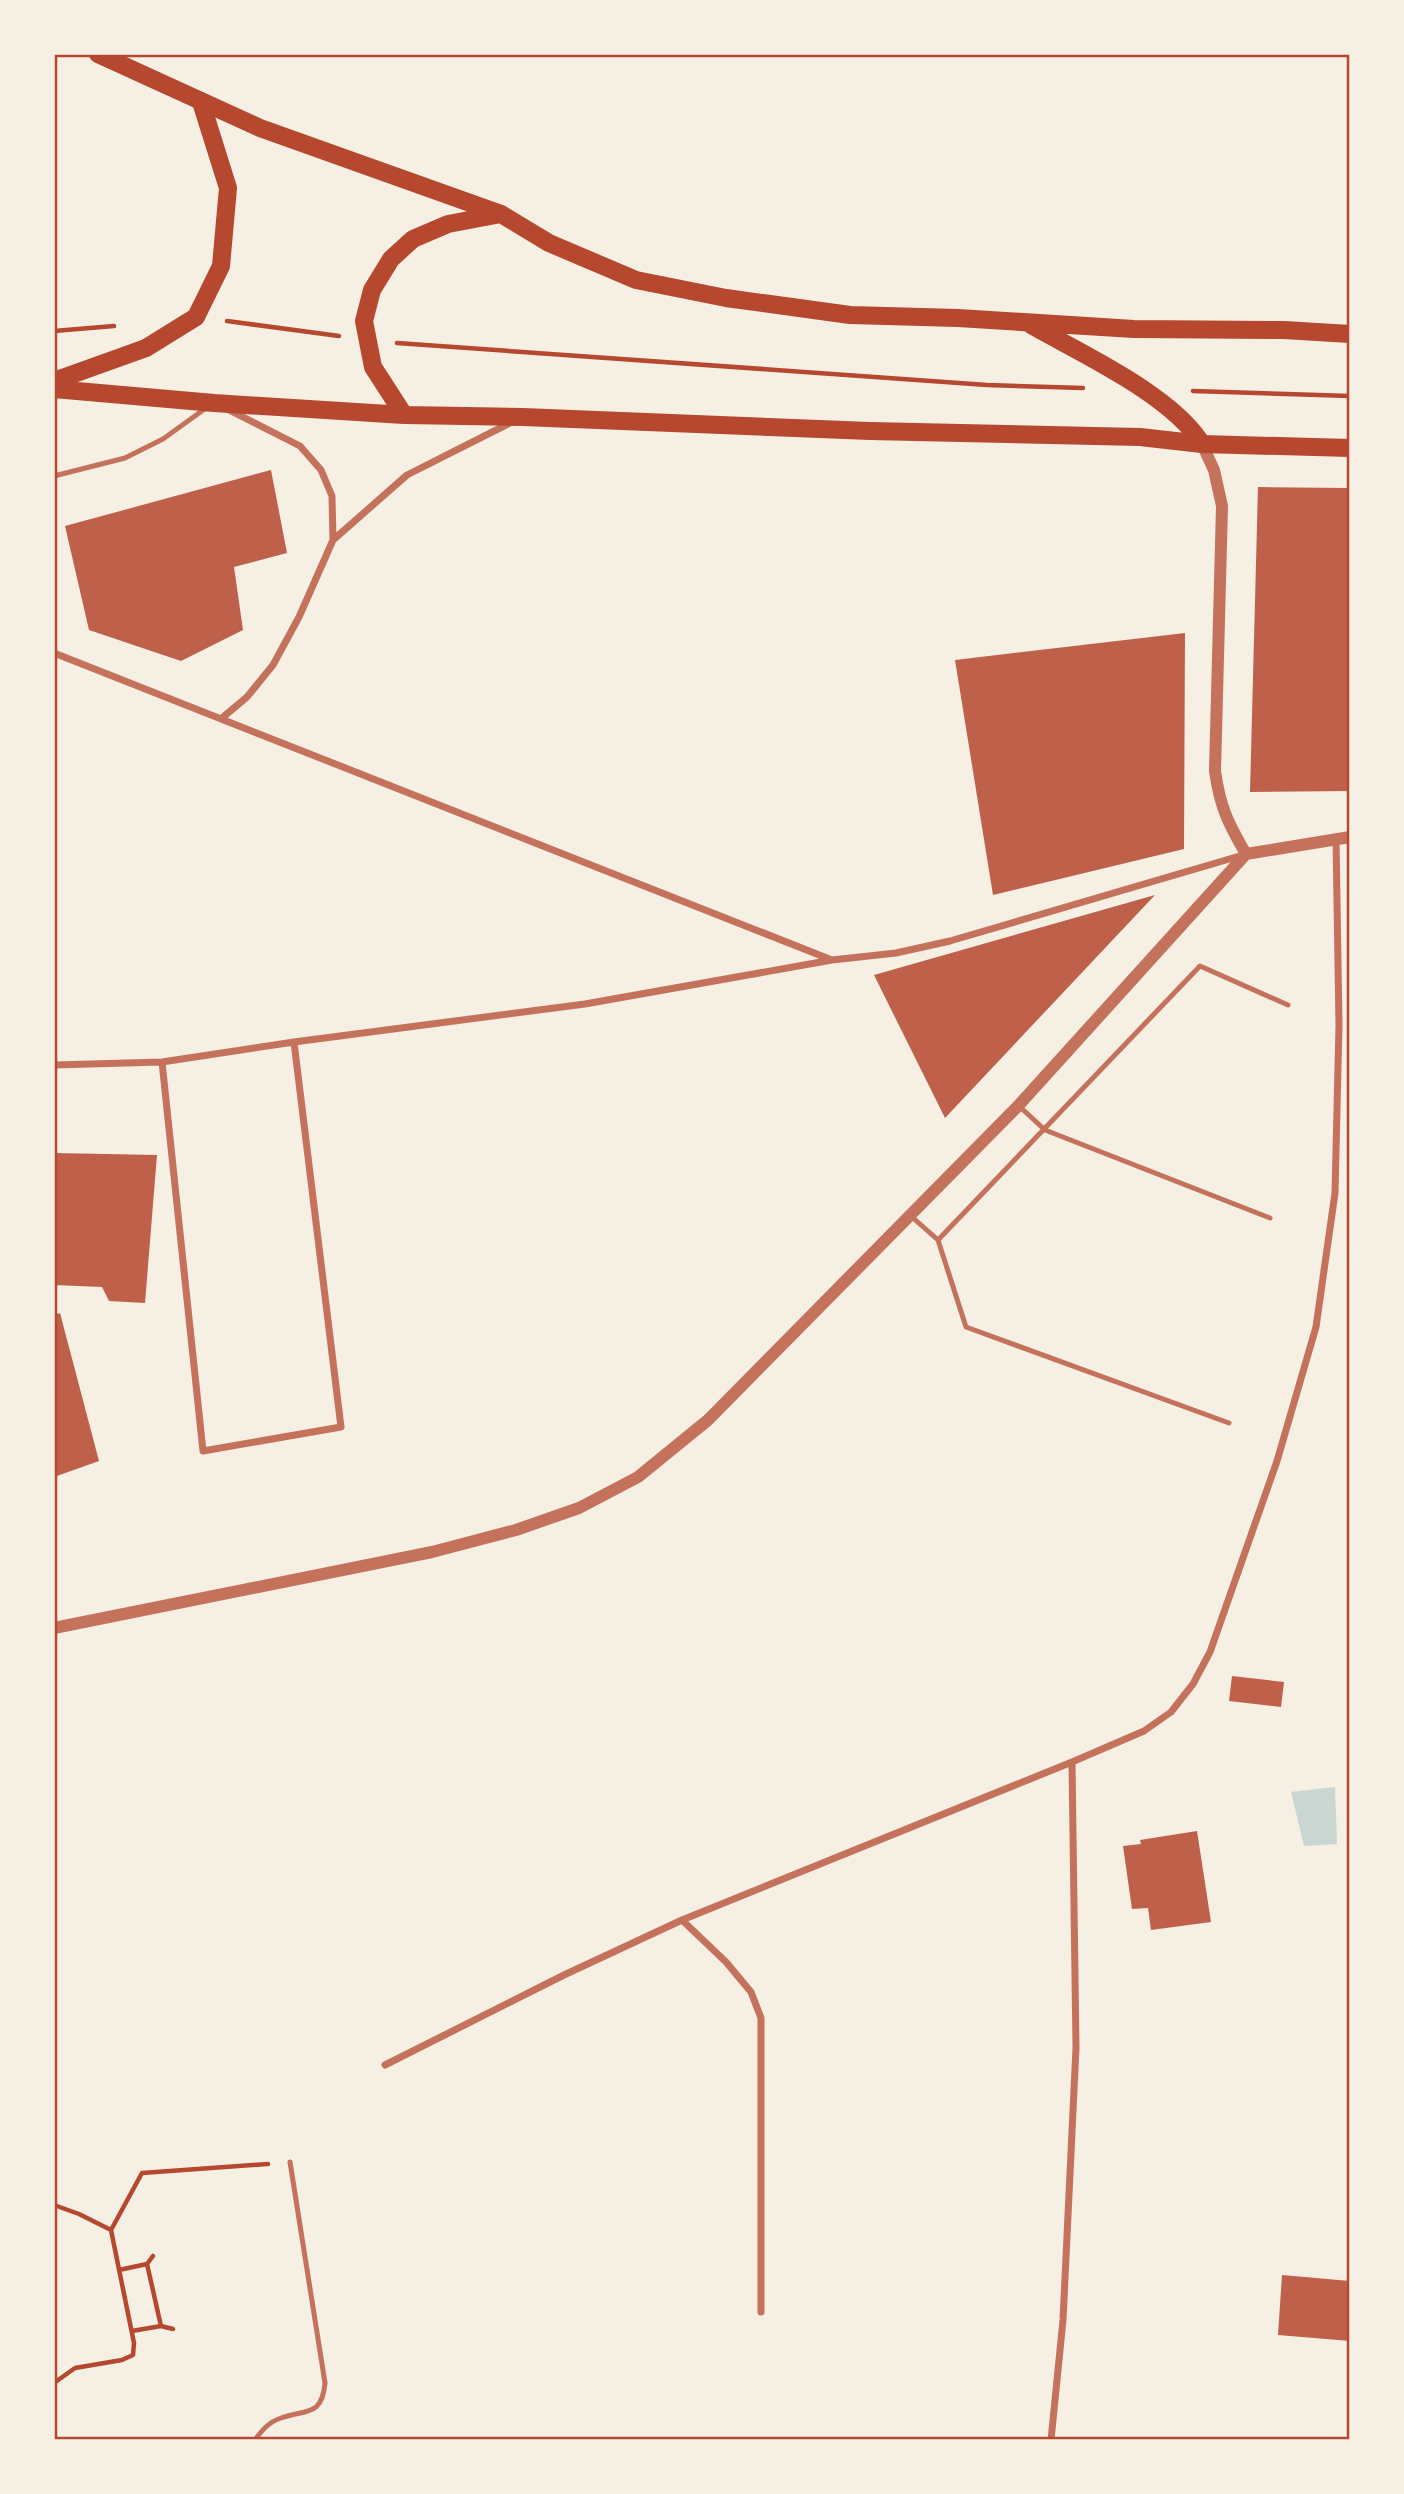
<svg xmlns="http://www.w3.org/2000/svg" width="1404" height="2494" viewBox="0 0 1404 2494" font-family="Mulish,sans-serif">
  <rect width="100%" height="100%" fill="#f6efe4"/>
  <!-- water -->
  <path fill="#c9d6d2" d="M1335 1787 1337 1844 1304 1846 1291 1792Z"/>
  <!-- building -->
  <path fill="#bf614a" d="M271 470 287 553 234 567 243 630 181 661 89 630 65 526Z
    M1258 487 1350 488V791L1250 792Z
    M1185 633 1184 849 993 895 955 660Z
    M1155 895 945 1118 874 975Z
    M54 1153 157 1155 145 1303 109 1301 102 1287 54 1285Z
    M60 1313 99 1461 54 1477V1315Z
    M1232 1676 1284 1682 1281 1707 1229 1701Z
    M1197 1831 1211 1922 1151 1930 1148 1908 1132 1909 1123 1846 1141 1844 1140 1840Z
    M1282 2275 1350 2281V2341L1278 2335Z"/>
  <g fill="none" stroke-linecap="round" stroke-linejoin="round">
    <!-- path -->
    <path stroke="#b5482f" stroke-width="4.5" d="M227 321 339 336
      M54 331 114 326
      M397 343 987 385 1083 388
      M1193 391 1350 396
      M54 2205 79 2214 111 2230
      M147 2264 161 2326
      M119 2270 147 2264 153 2256
      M132 2331 161 2326 173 2329
      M54 2383 75 2368 122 2360 133 2355 134 2343 111 2230 142 2173 268 2164"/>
    <!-- service -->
    <path stroke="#c5725c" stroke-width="5" d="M54 476 125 458 163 439 206 408
      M1019 1106 1045 1130 1270 1218
      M912 1217 938 1240
      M1229 1423 966 1327 938 1240 1200 966 1288 1005
      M255 2440C262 2430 269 2422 281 2418 306 2409 322 2417 325 2383L290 2162"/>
    <!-- minor -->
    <path stroke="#c5725c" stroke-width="7" d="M333 540 407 475 512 422
      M54 653 832 960
      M222 718 247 697 273 665 299 617 333 540 332 496 321 470 300 446 227 409
      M162 1062 203 1451 341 1427 294 1042
      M54 1065 162 1062 294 1042 585 1004 832 960 896 953 950 941 1243 855
      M682 1920 726 1962 751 1992 761 2018V2312
      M385 2065 564 1975 682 1920 1072 1762 1144 1731 1171 1712 1193 1684 1210 1652 1277 1461 1316 1327 1335 1193 1339 1025 1336 839
      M1051 2440 1063 2320 1076 2048 1072 1762"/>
    <!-- tertiary -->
    <path stroke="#c5725c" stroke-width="12" d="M1202 444 1214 470 1222 506 1215 771C1220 807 1228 823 1246 854
      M54 1628 432 1552 516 1530 579 1508 638 1477 708 1420 1018 1106 1246 854 1350 837"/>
    <!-- primary -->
    <path stroke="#b5482f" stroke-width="18" d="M98 54 260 128 501 214 549 243 636 280 726 298 850 315 958 318 1134 329 1284 330 1350 334
      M1031 325C1082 354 1172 395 1202 444
      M54 381 146 348 196 317 221 266 228 188 201 102
      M54 389 214 403 404 415 523 417 870 431 1140 437 1202 444 1350 448
      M404 415 373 367 364 321 372 290 391 259 413 239 448 224 501 214"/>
  </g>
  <!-- border -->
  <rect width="1404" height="2494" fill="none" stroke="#f6efe4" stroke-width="112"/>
  <rect x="56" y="56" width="1292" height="2382" fill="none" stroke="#b5482f" stroke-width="2.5"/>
</svg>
